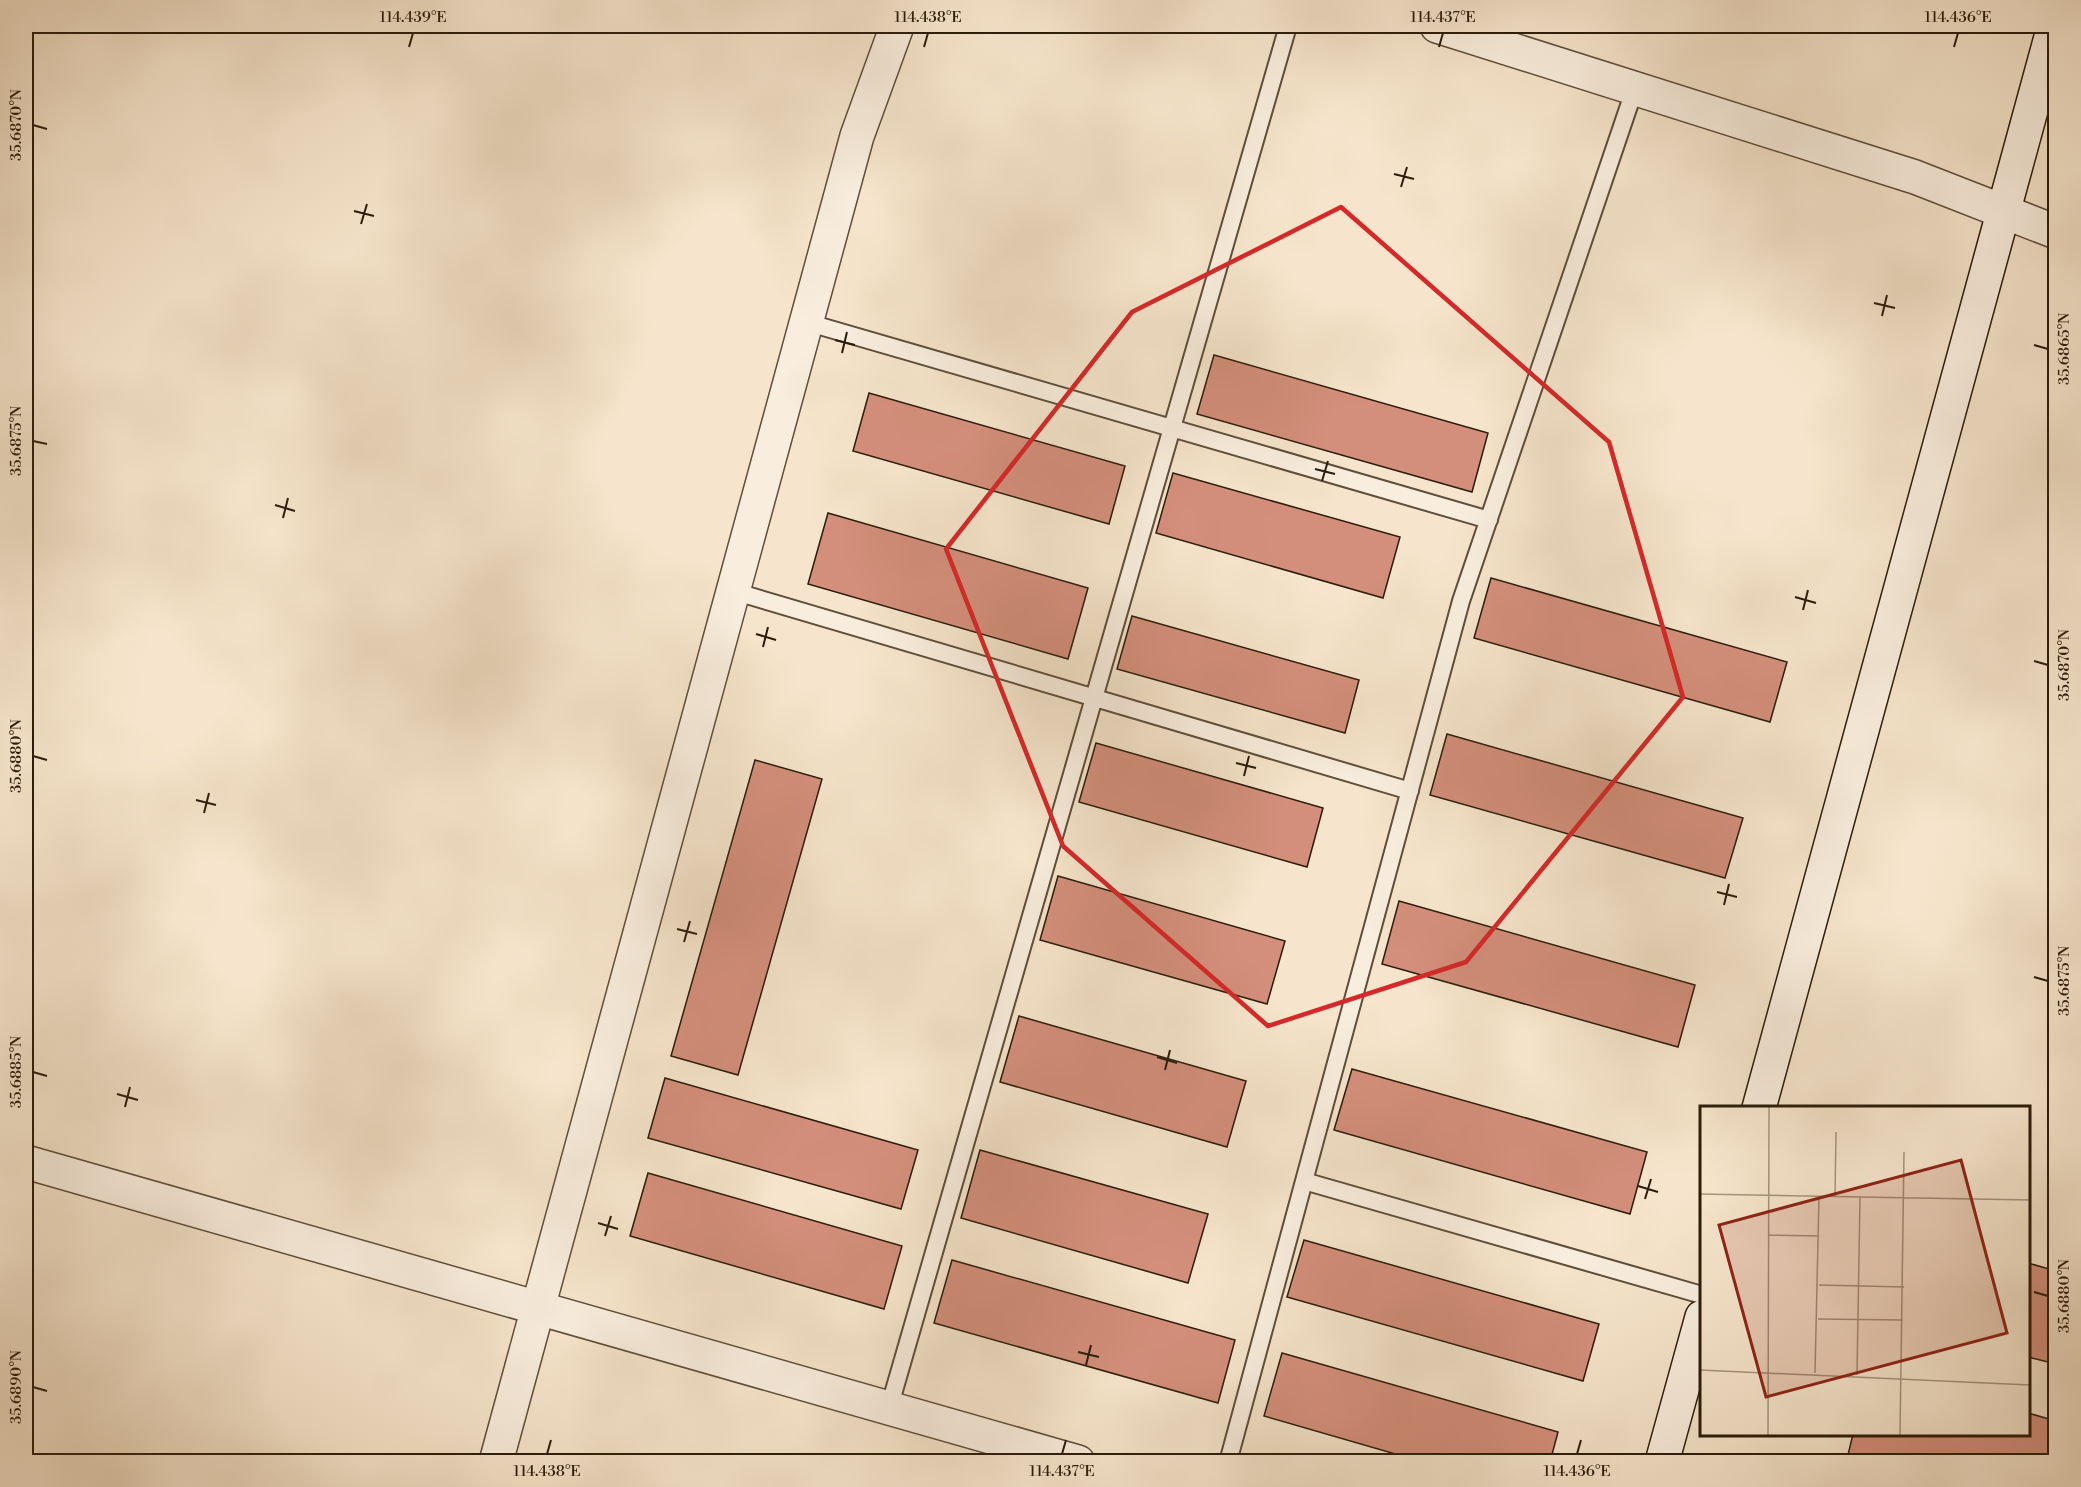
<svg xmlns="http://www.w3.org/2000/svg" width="2081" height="1487" viewBox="0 0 2081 1487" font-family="'Libre Bodoni',serif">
  <rect width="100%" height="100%" fill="#f6e5cc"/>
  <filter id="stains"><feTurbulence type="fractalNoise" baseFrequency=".00333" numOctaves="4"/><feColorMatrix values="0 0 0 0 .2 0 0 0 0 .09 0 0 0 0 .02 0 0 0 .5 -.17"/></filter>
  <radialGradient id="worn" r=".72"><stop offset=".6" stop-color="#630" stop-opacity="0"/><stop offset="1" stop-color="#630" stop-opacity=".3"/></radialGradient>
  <!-- building -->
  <path fill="#d48f7c" stroke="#2b1c0a" stroke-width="1.5" d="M1214 355 1488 433 1472 492 1197 414Z
    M869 393 1125 466 1109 524 853 451Z
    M1173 473 1400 537 1383 598 1156 533Z
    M828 513 1088 588 1068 659 808 584Z
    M1491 578 1787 662 1770 722 1474 638Z
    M1132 616 1359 680 1345 733 1117 669Z
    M1447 734 1743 818 1725 878 1430 795Z
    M1096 743 1323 808 1307 867 1079 802Z
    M755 760 822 779 738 1075 671 1056Z
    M1058 876 1285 941 1267 1004 1040 940Z
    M1399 901 1695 985 1678 1047 1382 964Z
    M1019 1016 1246 1081 1227 1147 1000 1082Z
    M1352 1069 1647 1152 1630 1214 1334 1130Z
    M665 1078 918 1150 901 1209 648 1138Z
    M980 1150 1208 1214 1188 1283 961 1218Z
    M648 1173 902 1246 884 1309 630 1236Z
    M1304 1240 1599 1324 1583 1381 1287 1297Z
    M952 1260 1235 1340 1218 1403 934 1323Z
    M2028 1263 2056 1271V1364L2028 1357Z
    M1282 1353 1558 1432 1550 1462H1423L1264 1416Z
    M2028 1413 2056 1421V1462H1872L1848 1455 1853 1434H2028Z"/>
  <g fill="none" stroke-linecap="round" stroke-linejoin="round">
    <defs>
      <path id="service" d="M806 322 1489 520
        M733 591 1410 791
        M1304 1181 1702 1295
        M889 1408 1288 26
        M1228 1462 1461 601 1635 88"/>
      <path id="minor" d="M1437 26 1915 177 2056 232
        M26 1162 1078 1462
        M496 1462 857 136 897 26"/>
      <path id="secondary" d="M1759 1108 2054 26
        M1662 1462 1702 1317"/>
    </defs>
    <!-- service casing -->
    <use href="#service" stroke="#5e4e3a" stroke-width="20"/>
    <!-- minor casing -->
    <use href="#minor" stroke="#5e4e3a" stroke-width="36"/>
    <!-- secondary casing -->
    <use href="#secondary" stroke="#2b1c0a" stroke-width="36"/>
    <!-- service -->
    <use href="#service" stroke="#f9eede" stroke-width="16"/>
    <!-- minor -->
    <use href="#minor" stroke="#f9eede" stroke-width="33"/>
    <!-- secondary -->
    <use href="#secondary" stroke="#f9eede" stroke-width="33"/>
  </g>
  <!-- marked area -->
  <path fill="none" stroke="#d62828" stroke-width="4.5" stroke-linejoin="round" d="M1341 207 1609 442 1683 697 1466 962 1268 1026 1063 846 946 549 1132 312Z"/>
  <!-- ticks -->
  <path fill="none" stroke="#2b1c0a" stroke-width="2" d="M409 47 413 33M924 47 928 33M1439 47 1443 33M1954 47 1958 33M33 125 47 129M1394 174 1414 179M1401 187 1407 167M354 211 374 216M361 224 367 204M1874 303 1895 308M1882 316 1887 295M835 340 855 345M2034 345 2048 349M842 353 847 332M33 441 47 444M1315 469 1335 474M1322 481 1328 461M275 505 295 511M283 518 288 498M1795 597 1816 603M1803 610 1808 590M756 634 776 640M763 647 768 627M2034 661 2048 665M33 756 47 760M1236 763 1256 768M1244 776 1249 756M196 800 216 805M204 813 209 793M1717 892 1737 897M1724 905 1729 884M677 929 697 934M684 942 690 921M2034 977 2048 981M1157 1057 1177 1063M1165 1070 1170 1050M33 1072 47 1076M117 1094 138 1100M125 1107 130 1087M1638 1186 1658 1192M1645 1199 1651 1179M598 1223 618 1229M605 1236 611 1216M2034 1292 2048 1296M1078 1352 1099 1357M1086 1365 1091 1345M33 1387 47 1391M547 1454 551 1440M1062 1454 1066 1440M1577 1454 1581 1440"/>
  <!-- overview -->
  <g transform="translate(1700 1106)">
    <rect width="330" height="330" fill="#f6e5cc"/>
    <path fill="none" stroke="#a5957e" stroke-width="1.5" d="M0 88 330 94M135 91 136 26M69 129 119 130M119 179 204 181M118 213 203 214M0 264 330 279M115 267 119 90M157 269 160 91M68 329 69 1M200 329 204 46"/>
    <path fill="#8f2418" fill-opacity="0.15" stroke="#8f2418" stroke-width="3" d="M261 54 307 227 66 291 19 119Z"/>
    <rect width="330" height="330" fill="none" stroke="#2b1c0a" stroke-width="3"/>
  </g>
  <!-- margin -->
  <rect width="2081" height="1487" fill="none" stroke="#f6e5cc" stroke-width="66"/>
  <rect x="33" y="33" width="2015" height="1421" fill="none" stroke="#2b1c0a" stroke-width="2"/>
  <g font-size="15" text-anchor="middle" fill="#2b1c0a">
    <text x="413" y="22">114.439°E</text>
    <text x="928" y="22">114.438°E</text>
    <text x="1443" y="22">114.437°E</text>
    <text x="1958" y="22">114.436°E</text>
    <text transform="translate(16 125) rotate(-90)" y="5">35.6870°N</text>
    <text transform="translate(2064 349) rotate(-90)" y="5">35.6865°N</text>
    <text transform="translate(16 441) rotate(-90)" y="5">35.6875°N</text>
    <text transform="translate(2064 665) rotate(-90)" y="5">35.6870°N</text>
    <text transform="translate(16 756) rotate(-90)" y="5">35.6880°N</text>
    <text transform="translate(2064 981) rotate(-90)" y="5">35.6875°N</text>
    <text transform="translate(16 1072) rotate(-90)" y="5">35.6885°N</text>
    <text transform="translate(2064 1296) rotate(-90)" y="5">35.6880°N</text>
    <text transform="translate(16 1387) rotate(-90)" y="5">35.6890°N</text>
    <text x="547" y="1476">114.438°E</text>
    <text x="1062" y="1476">114.437°E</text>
    <text x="1577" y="1476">114.436°E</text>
  </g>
  <rect width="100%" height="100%" filter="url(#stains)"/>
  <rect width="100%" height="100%" fill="url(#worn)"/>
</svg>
